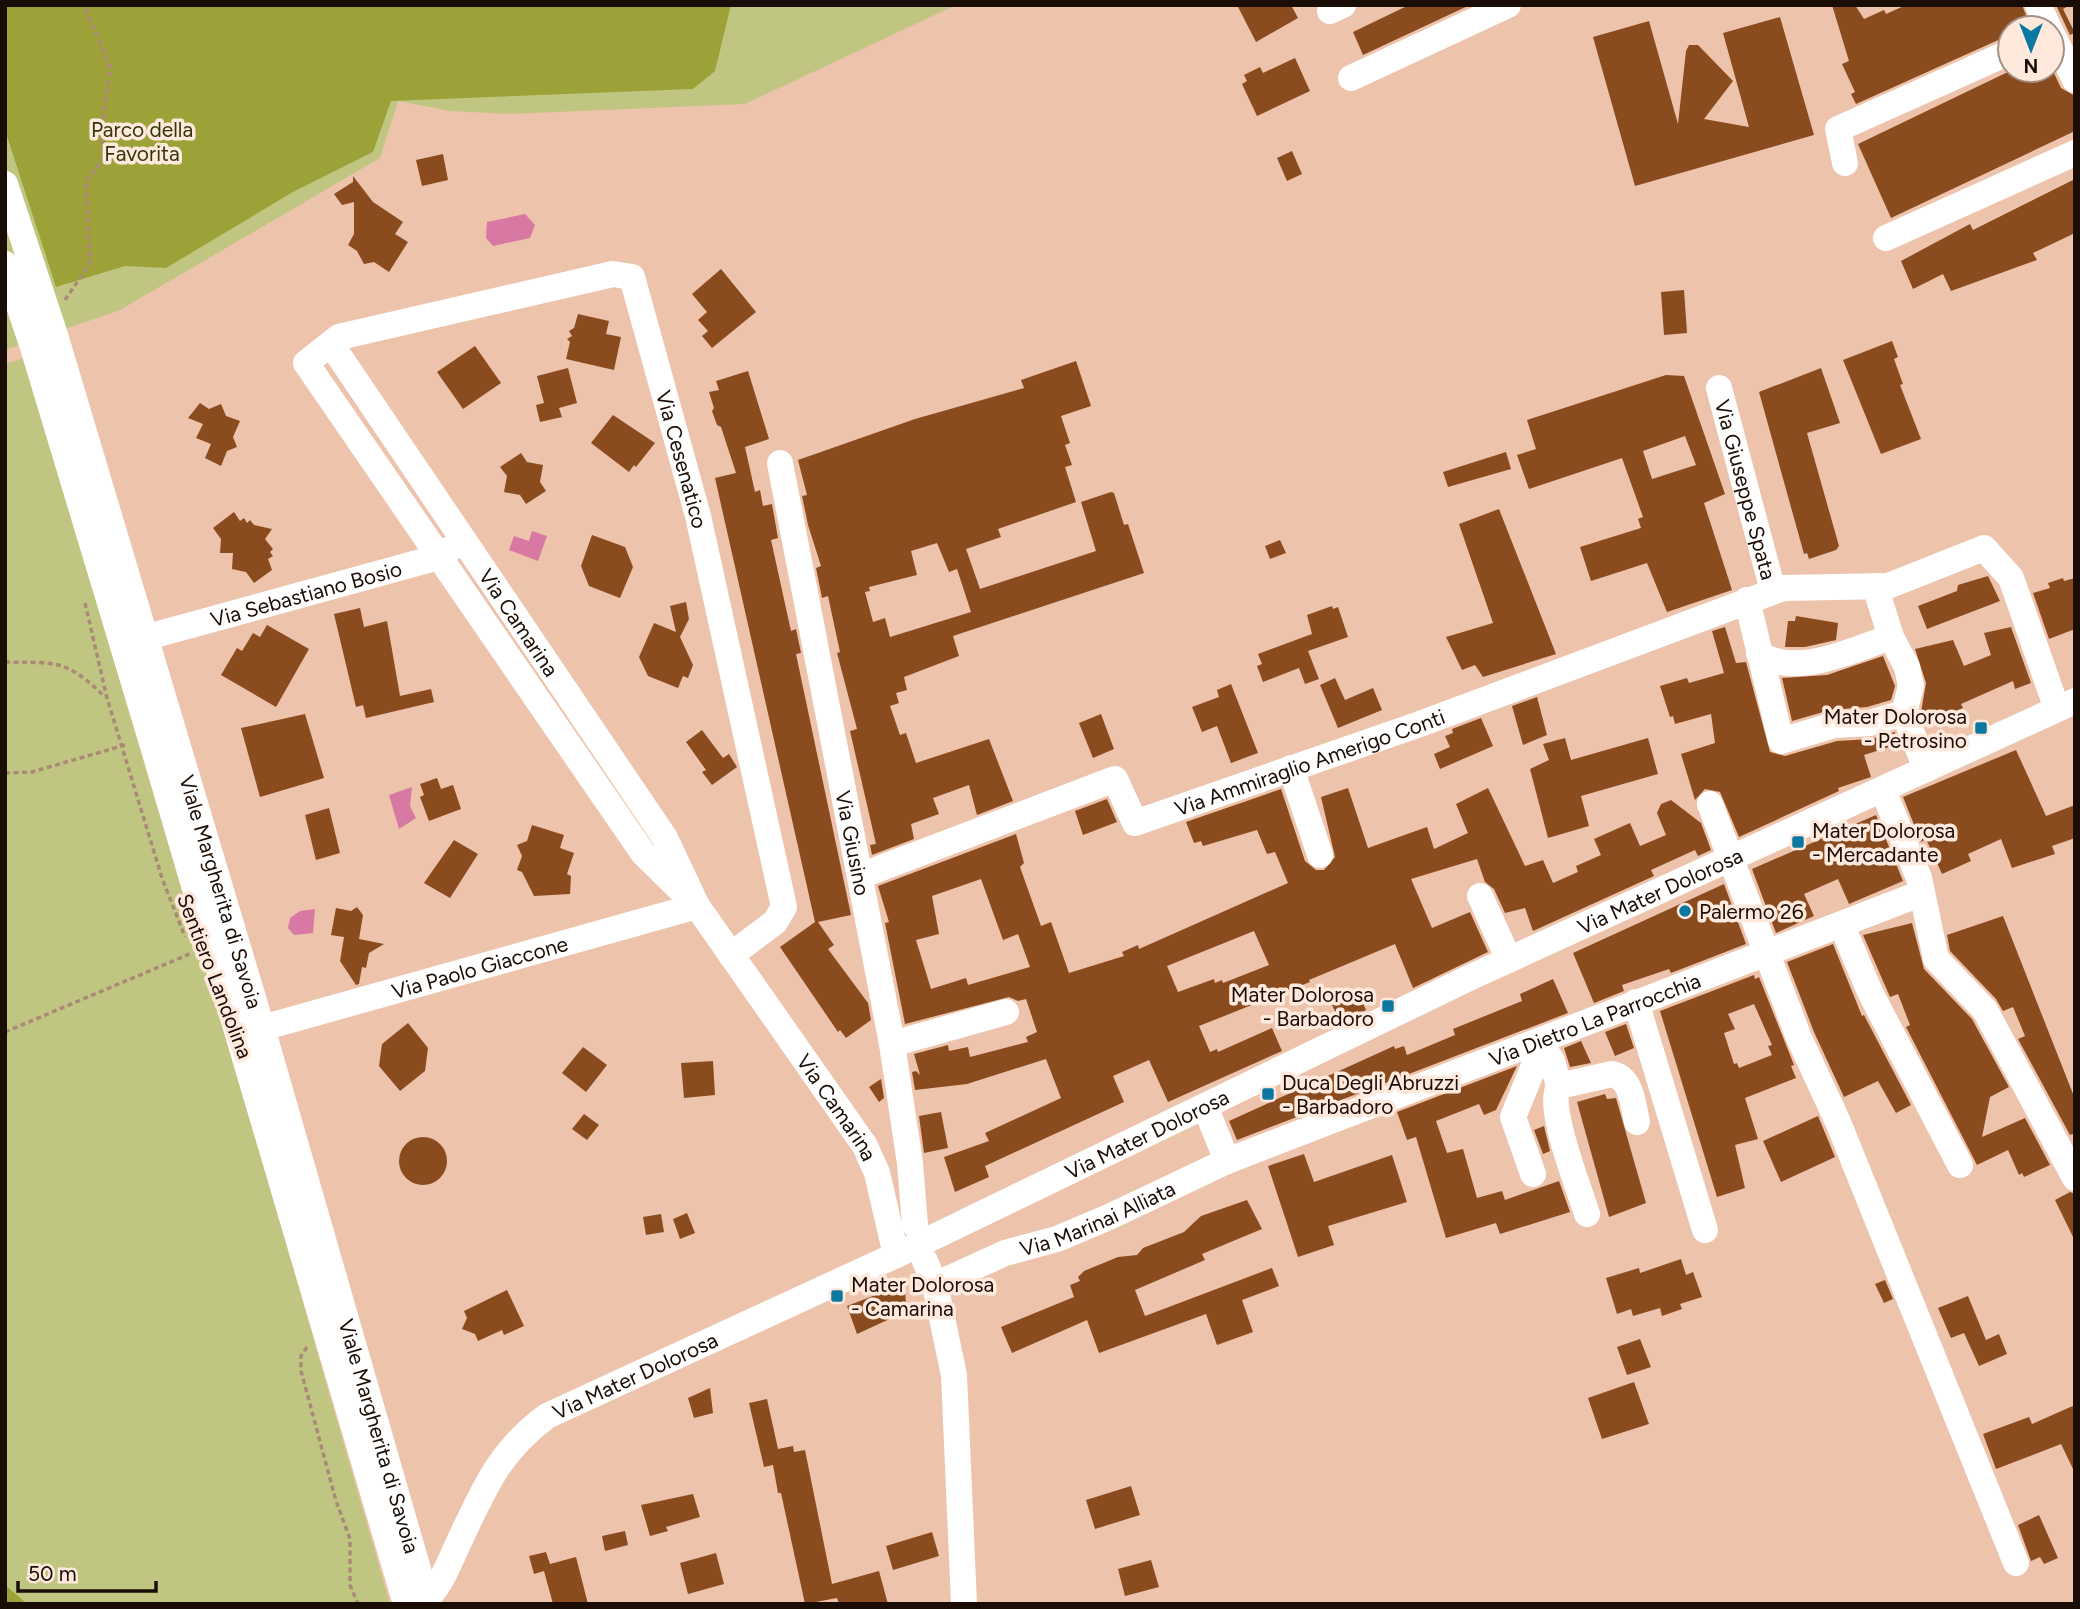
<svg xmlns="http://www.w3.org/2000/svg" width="2080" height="1609" viewBox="0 0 2080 1609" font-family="Figtree,sans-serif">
  <rect width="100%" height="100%" fill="#edc3ab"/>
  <!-- green -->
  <path fill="#c0c682" d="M5 5H956L745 104 510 114 450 111 398 101 380 158 120 310 5 350Z
    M24 358 265 1171 390 1604H5V364Z"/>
  <!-- forest -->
  <path fill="#9ca238" d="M5 5H731L715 71 693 89 391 101 373 152 293 192 166 268 125 266 56 287 5 130Z
    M5 1585 26 1603V1604H5Z"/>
  <!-- water -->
  <path fill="#d879a4" d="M525 214 535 225 530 238 493 246 486 238 487 222Z
    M532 531 547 536 538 561 509 550 514 536 529 541Z
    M412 787 410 806 416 818 399 829 389 795Z
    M315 909 313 933 294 935 288 928 290 918 300 911Z"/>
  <!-- building -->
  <path fill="#8a4b1f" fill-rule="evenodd" d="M1237 5H1291L1298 18 1256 42Z
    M1409 5H1470L1363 55 1353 32Z
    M1832 5H1855L1864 19 1884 10 1886 14 1906 5H2022L2030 25 2010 28V35L2005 37 1856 104 1851 94 1855 92 1842 64 1849 61Z
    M2056 5H2070L2063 9 2075 33 2070 35Z
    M1780 17 1814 135 1635 186 1593 37 1649 21 1678 124 1686 51 1689 45H1698L1733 81 1704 119 1749 127 1723 33Z
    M1295 58 1310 91 1257 116 1242 84 1247 81 1244 75 1260 67 1263 73Z
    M2052 69 2061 88 2075 96V131L1891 218 1858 144 2012 70Z
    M1292 151 1302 174 1287 181 1277 158Z
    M443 154 448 180 422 186 416 160Z
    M353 176 373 202 403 222 395 234 408 242 389 272 374 262 364 264 357 251 348 245 354 234V202L342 205 334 194 353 182Z
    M2075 179V233L2033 253 2037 260 1951 291 1943 274 1913 289 1901 261 1970 224 1973 230Z
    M721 269 756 312 712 348 702 336 708 331 698 320 707 312 692 294Z
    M1684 290 1687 333 1664 335 1661 292Z
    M578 314 609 321 606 334 621 337 614 370 566 359 570 342 567 339 572 336 569 331 574 328Z
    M1892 341 1898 357 1894 359 1903 384 1900 385 1921 439 1881 454 1843 360Z
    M475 346 501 383 463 409 437 372Z
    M1076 361 1091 406 1061 416 1070 443 1065 445 1072 465 1065 467 1076 502 998 529 1001 537 966 549 980 589 1096 551 1081 502 1111 492 1114 493 1124 525 1128 524 1144 573 953 636 959 656 904 677 907 690 896 693 899 703 890 706 900 735 906 733 916 763 989 739 1013 801 977 815 969 785 933 798 939 814 911 824 914 839 872 855 870 845 876 844 850 731 857 729 837 653 840 652 828 596 822 598 816 568 821 566 808 525 802 496 807 495 798 460 915 419 1024 388 1021 380ZM937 543 949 572 957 569 971 612 890 637 885 618 873 622 865 592 870 591 869 587 917 575 911 551Z
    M568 368 577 403 559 408 562 417 540 422 536 405 544 403 537 376Z
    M1821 368 1840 423 1807 433 1839 546 1836 550 1809 559 1807 553 1804 554 1759 392Z
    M748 371 769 439 745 447 755 492 760 490 763 506 772 504 778 538 771 540 791 631 796 629 801 653 796 654 851 915 818 922 834 945 828 949 868 1003 871 1020 846 1038 840 1030 838 1032 780 947 815 922 715 478 736 473 721 427 717 425 712 411 714 408 709 392 719 390 716 381Z
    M1666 375 1684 376 1725 494 1704 503 1732 590 1667 612 1647 563 1591 581 1580 547 1641 528 1638 519 1643 517 1622 458 1529 489 1517 455 1536 449 1527 420ZM1685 436 1696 465 1652 479 1643 451Z
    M200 403 209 409 221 404 226 416 240 421 233 437 237 447 227 451 221 466 205 458 211 444 196 438 203 424 188 418Z
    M613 415 655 443 636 467 634 465 629 472 591 443Z
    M1506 452 1511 469 1448 487 1443 472Z
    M521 453 527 462 543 465 540 482 546 491 526 504 520 495 504 492 507 476 500 467Z
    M1499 509 1556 654 1483 677 1475 665 1462 670 1446 637 1493 623 1459 524Z
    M234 512 240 521 244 518 247 523 250 520 254 525 272 529 265 539 273 549 270 552 273 556 268 559 272 570 254 583 246 572 232 569 233 553H220L221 539 213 528Z
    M592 535 625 547 633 567 620 598 589 586 581 566Z
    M1280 540 1286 553 1270 559 1265 546Z
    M1988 576 2000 601 1927 629 1918 606 1957 591 1958 585Z
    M2063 578 2064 581 2075 578V629L2049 639 2033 593 2050 588 2048 583Z
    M686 602 689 619 680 637 693 665 688 678 683 676 678 688 648 676 639 657 654 623 676 632 670 606Z
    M1332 606 1333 609 1338 607 1348 637 1308 651 1319 679 1305 684 1299 668 1263 682 1257 666 1262 664 1258 654 1312 634 1307 615Z
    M360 608 364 627 387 621 400 696 431 689 434 702 366 718 363 705 356 707 334 614Z
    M1796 616 1838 623 1836 640 1805 647H1785L1788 621H1795Z
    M267 625 309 649 276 707 221 675 237 648 242 651 253 633 260 637Z
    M1725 627 1736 663 1746 662 1770 752 1785 756 1837 741 1871 739 1895 732 1899 744 1864 755 1871 777 1838 788 1839 791 1739 837 1720 792 1705 789 1695 800 1681 754 1715 743 1711 714 1675 724 1673 716 1670 717 1660 686 1687 678 1689 683 1724 673 1712 631Z
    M2011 627 2031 683 2015 689 2013 681 1961 704 1963 708 1925 724 1921 712 1926 683 1915 649 1953 640 1964 666 1991 655 1984 633Z
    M1883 656 1895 686 1891 700 1867 707 1830 710 1792 721 1782 678 1827 675Z
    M1335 678 1345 700 1373 688 1382 710 1338 728 1320 685Z
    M1231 684 1258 753 1231 763 1217 726 1202 732 1192 707 1219 697 1217 690Z
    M1537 697 1547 735 1523 745 1512 706Z
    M305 714 324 778 260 797 241 728Z
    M1101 714 1114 749 1093 758 1079 723Z
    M1481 718 1493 746 1440 769 1434 754 1450 747 1445 736 1453 733 1452 729Z
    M702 730 723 758 729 754 737 767 712 785 702 772 706 770 686 742Z
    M1565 738 1571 760 1648 738 1658 774 1581 796 1589 826 1548 838 1530 769 1549 760 1543 744Z
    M2016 750 2046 816 2075 805V838L2052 846 2055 854 2012 868 2001 839 1968 854 1971 861 1942 874 1926 839 1921 842 1903 797Z
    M437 778 441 789 453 785 461 809 429 821 420 797 424 795 420 784Z
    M1348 788 1368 848 1427 827 1434 849 1468 833 1456 804 1488 788 1525 866 1543 860 1553 883 1578 872 1576 866 1601 855 1594 839 1630 823 1640 846 1666 835 1657 813 1661 804 1671 800 1701 823 1711 850 1698 856 1695 850 1651 870 1654 876 1533 931 1525 908 1505 913 1494 889 1485 882 1477 859 1411 879 1432 928 1470 912 1488 952 1413 988 1395 944 1309 980 1310 982 1199 1026 1210 1052 1217 1049 1218 1052 1272 1028 1282 1051 1168 1102 1149 1060 1113 1076 1124 1102 985 1166 989 1177 955 1192 944 1157 989 1141 985 1133 1061 1098 1046 1059 967 1084 915 1090 912 1072 916 1071 920 1075 914 1054 948 1045 949 1051 968 1047 970 1057 1028 1042 1026 1037 1037 1032 1026 999 1018 1001 1009 997 905 1024 885 923 889 922 878 886 1016 834 1024 863 1020 867 1041 926 1051 922 1069 973 1124 956 1122 952 1138 945 1139 949 1288 883 1275 852 1267 854 1257 830 1203 846 1201 841 1194 843 1186 822 1281 789 1305 861 1316 870H1324L1335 857 1321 797ZM981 879 1003 940 1018 934 1030 967 968 985 966 978 931 989 916 940 939 934 932 896ZM1254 931 1269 965 1223 983 1222 980 1215 983 1214 979 1178 992 1167 966Z
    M1107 799 1117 822 1083 835 1075 811Z
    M329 808 340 853 316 860 305 815Z
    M1876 815 1903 881 1849 904 1838 879 1804 894 1814 916 1776 933 1752 869Z
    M532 825 564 835 560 848 574 853 567 874 571 876 570 894 534 896 522 872 517 870 522 856 517 845 527 841Z
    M454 840 478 854 450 898 424 883Z
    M1724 884 1746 944 1671 973 1669 969 1622 985 1624 991 1594 1003 1573 953Z
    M357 907 363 915 359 939 384 944 369 953 366 968 362 967 359 984 356 985 340 961 344 937 331 935 336 908 351 911Z
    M2003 916 2075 1099V1133L2070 1135 2018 1039 2025 1036 2013 1007 2003 1011 1996 999 1950 951 1947 935Z
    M1912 923 1924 969 1972 1019 2009 1087 1990 1097 1982 1137 2025 1118 2050 1165 2024 1177 2022 1173 2019 1175 2008 1150 1977 1165 1906 1027 1910 1025 1898 994 1890 997 1863 935Z
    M1833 944 1862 1016 1864 1015 1911 1105 1896 1113 1878 1081 1844 1097 1814 1032 1787 962Z
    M1754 975 1755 979 1759 977 1794 1065 1791 1066 1796 1078 1745 1098 1758 1139 1735 1145 1745 1188 1717 1197 1660 1011ZM1754 1004 1772 1045 1768 1046 1772 1055 1739 1068 1737 1063 1734 1064 1724 1033 1735 1029 1728 1014Z
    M1553 979 1568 1013 1237 1140 1229 1121 1394 1046 1395 1049 1404 1046 1407 1055 1455 1035 1453 1029 1522 1001 1520 994Z
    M1358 992 1366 1010 1341 1023 1332 1005Z
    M408 1023 428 1048 425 1071 400 1091 379 1066 382 1044Z
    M1626 1024 1634 1048 1615 1056 1605 1032Z
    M1581 1041 1591 1063 1570 1067 1564 1048Z
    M583 1047 607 1065 586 1092 562 1073Z
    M713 1061 715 1095 684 1098 681 1063Z
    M1517 1066 1496 1110 1484 1115 1479 1104 1436 1121 1447 1153 1463 1149 1477 1198 1502 1191 1505 1200 1559 1181 1570 1212 1500 1234 1496 1223 1446 1238 1416 1137 1407 1140 1397 1112Z
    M881 1079 884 1098 879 1102 869 1087Z
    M1605 1094 1607 1099 1616 1098 1646 1203 1609 1217 1577 1102Z
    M941 1112 948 1148 924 1153 919 1116Z
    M584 1114 599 1125 587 1140 572 1129Z
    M1818 1116 1835 1157 1781 1182 1763 1141Z
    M1544 1126 1550 1151 1543 1154 1534 1130Z
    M399 1161a24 24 0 1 1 48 0a24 24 0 1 1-48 0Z
    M1304 1154 1314 1182 1392 1155 1407 1202 1328 1226 1334 1245 1298 1257 1268 1166Z
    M2070 1192 2075 1194V1241L2055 1200Z
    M1247 1200 1262 1229 1202 1254 1205 1260 1135 1290 1145 1316 1272 1268 1279 1286 1242 1300 1253 1332 1217 1345 1206 1314 1099 1353 1087 1320 1012 1353 1001 1327 1074 1297 1070 1285 1080 1281 1078 1277 1084 1271 1118 1257 1137 1255 1143 1248 1184 1232 1201 1216Z
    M687 1213 695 1233 680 1239 673 1219Z
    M661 1214 664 1232 646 1235 643 1217Z
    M1681 1259 1686 1275 1693 1272 1702 1297 1680 1304 1682 1309 1662 1316 1660 1308 1633 1316 1631 1309 1617 1314 1606 1278 1639 1268 1640 1273Z
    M1885 1280 1893 1299 1884 1303 1875 1284Z
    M904 1284 907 1311 857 1334 847 1306Z
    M507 1290 524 1326 504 1335 502 1330 478 1341 475 1334 462 1329 467 1318 464 1311Z
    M1968 1296 1986 1340 1999 1334 2007 1354 1979 1366 1964 1333 1951 1338 1938 1308Z
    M1640 1339 1651 1367 1627 1375 1617 1347Z
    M1634 1382 1649 1424 1602 1439 1588 1398Z
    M710 1388 713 1413 694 1418 688 1398Z
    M767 1399 778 1449 793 1446 794 1452 805 1450 832 1584 879 1571 888 1604H839L837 1598 805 1604 781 1493H778L773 1465 764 1467 749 1403Z
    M2075 1405V1473L2061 1444 1996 1469 1983 1434 2029 1417 2032 1424Z
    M1131 1486 1140 1515 1095 1529 1086 1500Z
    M693 1494 700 1517 666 1527 668 1531 650 1536 641 1505Z
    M2039 1515 2058 1558 2044 1564 2040 1557 2031 1561 2018 1525Z
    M625 1531 628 1545 605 1551 602 1536Z
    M932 1532 939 1556 893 1570 886 1546Z
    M546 1552 550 1564 576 1557 588 1604H553L544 1571 534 1574 529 1556Z
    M716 1553 724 1584 688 1594 680 1563Z
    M1151 1560 1159 1587 1125 1596 1118 1569Z"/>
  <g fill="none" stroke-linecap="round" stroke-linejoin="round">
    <!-- path -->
    <path stroke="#aa8976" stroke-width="3.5" stroke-dasharray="5 3.5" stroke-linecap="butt" d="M65 300 90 263 86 180 103 161V120L110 67 84 5
      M85 603 107 698 162 878 185 937
      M5 662C58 663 66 659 105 697
      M5 773 32 772 125 745
      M5 1032 192 953
      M307 1347 301 1356V1371L336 1501 350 1539V1585L358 1604"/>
    <!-- minor -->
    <g stroke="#fff" stroke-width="26">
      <path d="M2038 5 2049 28"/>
      <path d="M1330 11 1343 5"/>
      <path d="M2052 34 2075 80"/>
      <path d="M1351 78 1508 5"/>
      <path d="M1845 163 1838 129 2010 52"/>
      <path id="s1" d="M5 184 55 335 262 1028 428 1604"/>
      <path d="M1886 238 2075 153"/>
      <path d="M5 264 32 344 151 739 406 1604"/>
      <path id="s2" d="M331 344 665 838 697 906 865 1146 877 1173 896 1255"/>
      <path id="s3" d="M1719 388 1773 591"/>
      <path id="s4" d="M780 463 892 1044 910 1163 915 1225"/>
      <path d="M1875 586 1891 637 1907 667 1911 686 1904 713 1926 769"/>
      <path d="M1747 600 1781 741 1834 725 1870 723 1904 713"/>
      <path id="s5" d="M144 638 439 557 453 547"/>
      <path d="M1759 654C1797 678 1852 650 1891 637"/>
      <path d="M1291 768 1320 855"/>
      <path d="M1883 790 1919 878 1936 959 1985 1010 2075 1178"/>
      <path d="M1710 804 1799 1038 1838 1122 2016 1563"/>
      <path id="s6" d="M860 876 1115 779 1135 823 1420 724 1783 588 1888 586 1984 548 2011 578 2057 709"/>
      <path d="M1480 896 1509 960"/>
      <path id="s7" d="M697 906 643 853 306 363 339 337 613 274 632 277 698 516 784 907 775 922 731 955"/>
      <path d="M1842 926 1870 992 1960 1165"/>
      <path d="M1636 1002 1705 1230"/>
      <path id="s8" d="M262 1028 697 906"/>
      <path d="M892 1044 1006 1012"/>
      <path d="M1542 1046 1552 1061 1559 1086C1546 1107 1579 1188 1587 1214"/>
      <path d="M1559 1086 1612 1074C1632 1078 1633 1105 1637 1122"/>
      <path id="s9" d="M1227 1161 1922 893"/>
      <path d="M1533 1174 1513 1117 1542 1046 1541 1040"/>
      <path d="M925 1261 935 1285"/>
      <path id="s10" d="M421 1604C440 1589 448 1565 458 1544 483 1491 498 1452 547 1416L907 1250 1471 977 2075 701"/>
      <path id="s11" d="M964 1604 954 1375 935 1285 1005 1253 1057 1239 1109 1217 1227 1161 1205 1106"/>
    </g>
  </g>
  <!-- markers -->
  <g fill="#0b78a2" stroke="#ffe9dc" stroke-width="2.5">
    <rect x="1974" y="721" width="14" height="14" rx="3.5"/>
    <rect x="1791" y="835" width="14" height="14" rx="3.5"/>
    <circle cx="1685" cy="911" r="7"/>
    <rect x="1381" y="999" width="14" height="14" rx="3.5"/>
    <rect x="1261" y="1087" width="14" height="14" rx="3.5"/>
    <rect x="830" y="1289" width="14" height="14" rx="3.5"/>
  </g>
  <g text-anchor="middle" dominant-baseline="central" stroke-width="7" stroke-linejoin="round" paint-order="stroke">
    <!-- park labels -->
    <g font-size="21" fill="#343609" stroke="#ffe9dc">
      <text x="142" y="129">Parco della<tspan x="142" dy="24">Favorita</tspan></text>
    </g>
    <!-- street labels -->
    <g font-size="21" fill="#1a0d05" stroke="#ffe9dc">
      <text stroke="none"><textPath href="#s7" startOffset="1202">Via Cesenatico</textPath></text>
      <text stroke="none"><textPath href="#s3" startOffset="105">Via Giuseppe Spata</textPath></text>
      <text stroke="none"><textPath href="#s5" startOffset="168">Via Sebastiano Bosio</textPath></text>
      <text stroke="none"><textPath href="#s2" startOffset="336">Via Camarina</textPath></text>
      <text stroke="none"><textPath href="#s6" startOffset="506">Via Ammiraglio Amerigo Conti</textPath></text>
      <text stroke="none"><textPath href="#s4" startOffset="387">Via Giusino</textPath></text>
      <text stroke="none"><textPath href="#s1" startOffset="740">Viale Margherita di Savoia</textPath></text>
      <text stroke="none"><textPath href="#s10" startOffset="1460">Via Mater Dolorosa</textPath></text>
      <text stroke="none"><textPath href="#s8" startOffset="226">Via Paolo Giaccone</textPath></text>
      <text transform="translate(215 976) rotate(69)">Sentiero Landolina</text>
      <text stroke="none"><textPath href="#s9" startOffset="394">Via Dietro La Parrocchia</textPath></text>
      <text stroke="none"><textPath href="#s2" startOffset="917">Via Camarina</textPath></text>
      <text stroke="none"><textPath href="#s10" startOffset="892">Via Mater Dolorosa</textPath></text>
      <text stroke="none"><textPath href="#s11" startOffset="497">Via Marinai Alliata</textPath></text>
      <text stroke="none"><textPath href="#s10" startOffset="326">Via Mater Dolorosa</textPath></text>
      <text stroke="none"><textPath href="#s1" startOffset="1307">Viale Margherita di Savoia</textPath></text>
    </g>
    <!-- poi labels -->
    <g font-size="21" fill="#1a0d05" stroke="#ffe9dc" text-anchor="start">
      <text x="1967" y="716" text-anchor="end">Mater Dolorosa<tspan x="1967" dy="24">- Petrosino</tspan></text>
      <text x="1812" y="830">Mater Dolorosa<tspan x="1812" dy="24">- Mercadante</tspan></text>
      <text x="1699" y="911">Palermo 26</text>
      <text x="1374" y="994" text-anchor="end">Mater Dolorosa<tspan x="1374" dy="24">- Barbadoro</tspan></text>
      <text x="1282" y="1082">Duca Degli Abruzzi<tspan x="1282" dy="24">- Barbadoro</tspan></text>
      <text x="851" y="1284">Mater Dolorosa<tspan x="851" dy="24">- Camarina</tspan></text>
    </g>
  </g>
  <!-- border -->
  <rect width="2080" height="1609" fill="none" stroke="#1a0d05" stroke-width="14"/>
  <!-- north arrow -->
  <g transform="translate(2031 49) rotate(180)"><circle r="33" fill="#ffe9dc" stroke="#a39186" stroke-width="2"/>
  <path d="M0-5L12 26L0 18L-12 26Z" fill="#0b78a2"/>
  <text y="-10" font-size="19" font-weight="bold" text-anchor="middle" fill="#1a0d05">N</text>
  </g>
  <!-- scale -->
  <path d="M18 1581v10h138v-10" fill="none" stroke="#1a0d05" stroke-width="3.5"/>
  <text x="28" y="1581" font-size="21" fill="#1a0d05" stroke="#ffe9dc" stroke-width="5" paint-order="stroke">50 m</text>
</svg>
